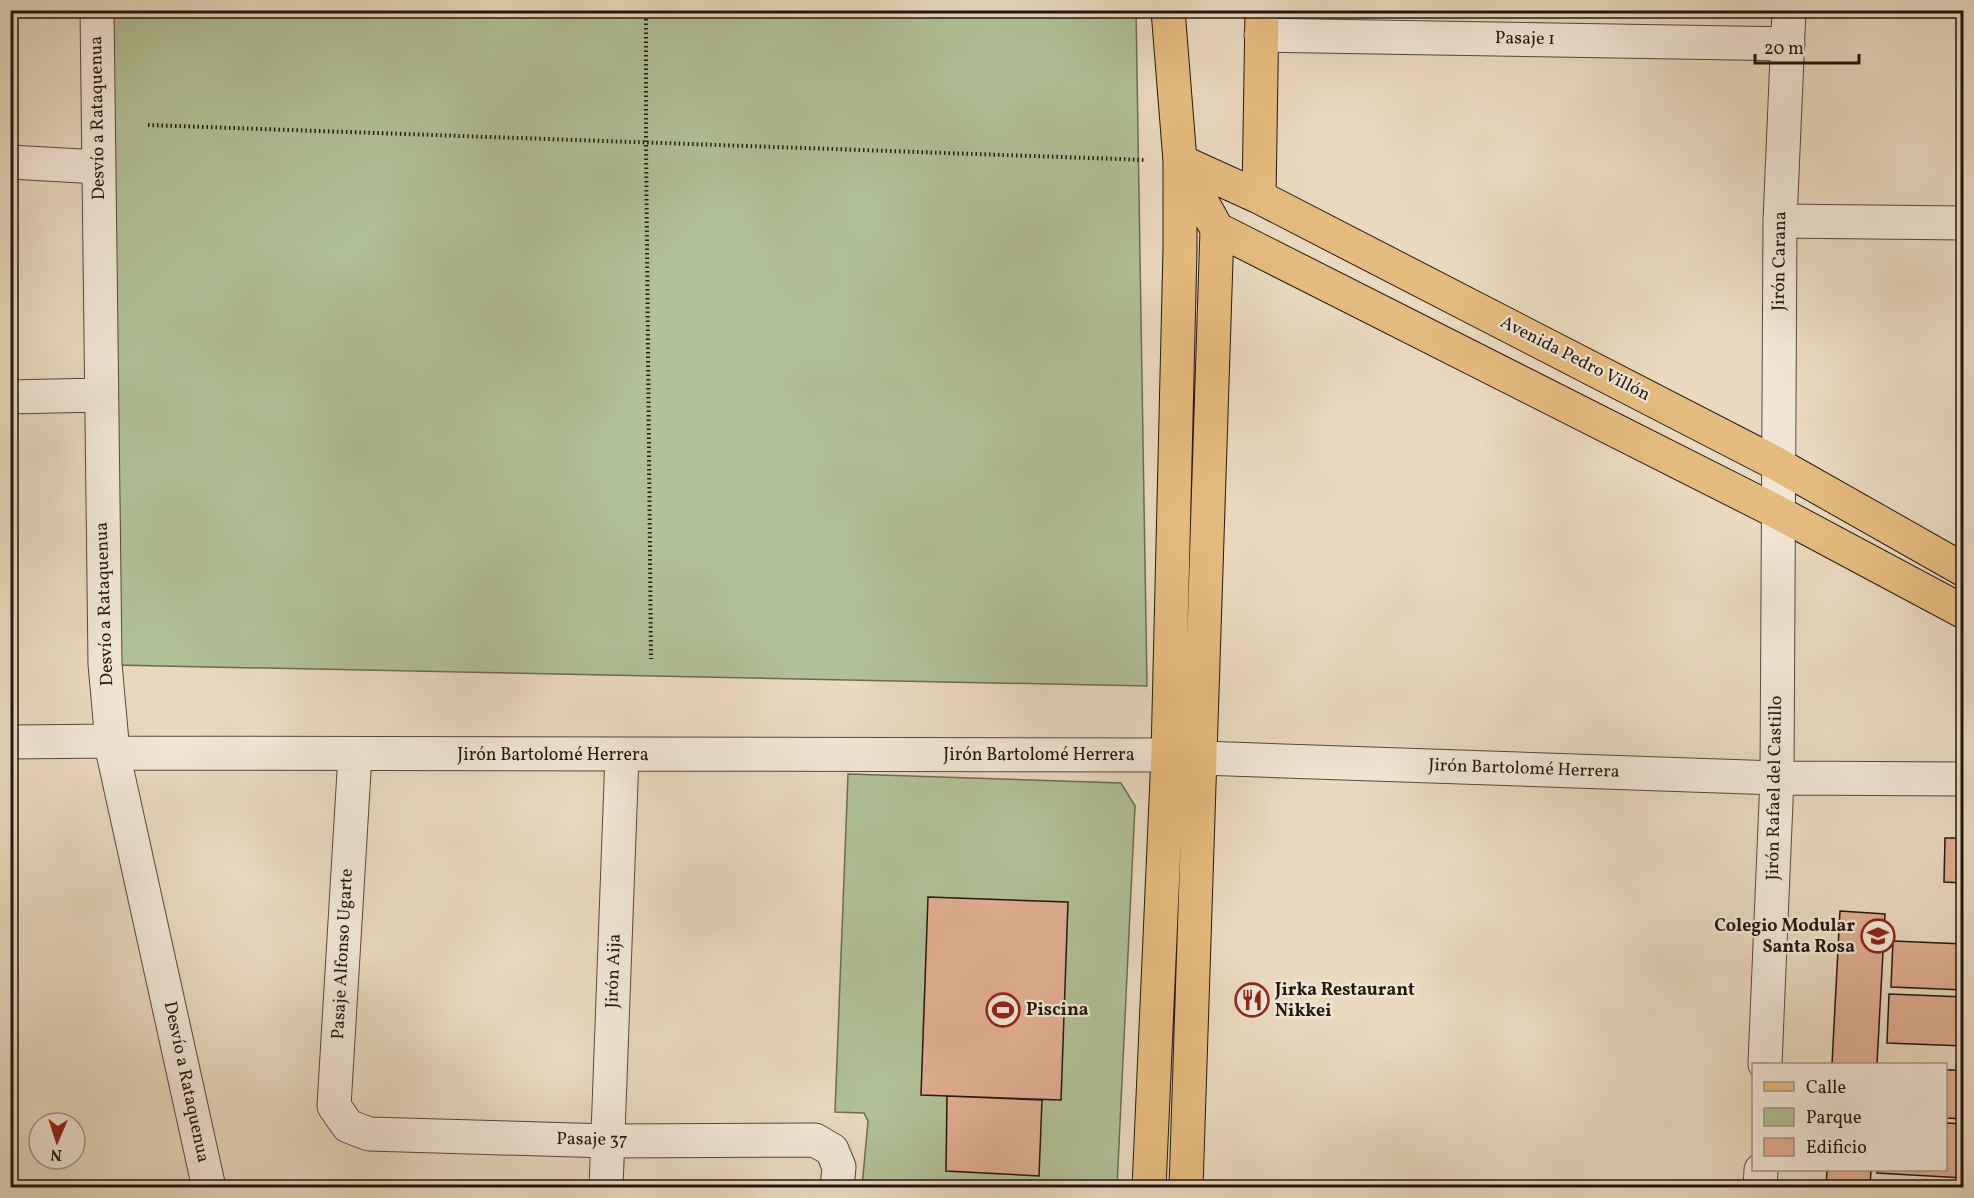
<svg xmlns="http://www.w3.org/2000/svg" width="1974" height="1198" viewBox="0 0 1974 1198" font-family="Vollkorn,serif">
  <rect width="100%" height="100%" fill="#ead9be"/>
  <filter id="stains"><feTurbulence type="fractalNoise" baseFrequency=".00333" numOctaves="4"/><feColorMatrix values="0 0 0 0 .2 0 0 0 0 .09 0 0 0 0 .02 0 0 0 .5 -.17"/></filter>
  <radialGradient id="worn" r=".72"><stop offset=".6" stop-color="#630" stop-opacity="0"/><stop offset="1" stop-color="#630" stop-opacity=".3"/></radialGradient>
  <!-- green -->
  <path fill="#b1c095" stroke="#6a6c52" stroke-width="1.5" d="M110 11H1136L1147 686 114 665Z
    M848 774 1121 783 1135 806 1117 1187H862L868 1121 864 1113 835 1112Z"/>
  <!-- building -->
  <path fill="#dfae90" stroke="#24170e" stroke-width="1.5" d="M1945 838H1964V883L1944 882Z
    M928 897 1068 902 1061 1100 921 1095Z
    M1840 911 1885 914 1877 1064H1832Z
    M1893 941 1964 944V990L1891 987Z
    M1889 994 1964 997V1046L1887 1043Z
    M1946 1070H1964V1119L1946 1118Z
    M947 1096 1042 1100 1039 1176 946 1171Z
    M1946 1123 1964 1124V1178L1877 1173 1878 1170H1946Z
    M1827 1170H1871L1870 1188H1826Z"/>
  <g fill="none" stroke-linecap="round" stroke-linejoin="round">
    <defs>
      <path id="minor" d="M97 10 105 664 113 753 209 1188
        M1261 35 1788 44
        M10 162 99 167
        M1780 221 1964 223
        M10 397 100 395
        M10 742 112 741
        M113 753 1168 755 1201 758 1777 778 1964 779
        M355 755 334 1106 348 1126 369 1134 608 1141 815 1140 832 1150 839 1167 837 1188
        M1765 1064 1777 778 1780 221 1789 10
        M606 1188 622 755
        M1760 1188 1761 1170"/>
      <path id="major" d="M1180 161 1259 197 1777 464 1964 570
        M1181 164 1217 229 1186 1188
        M1259 197 1262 10
        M1217 229 1777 512 1964 612
        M1149 1188 1168 755 1180 249V161L1168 10"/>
    </defs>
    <!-- minor casing -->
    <use href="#minor" stroke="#56483a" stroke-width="35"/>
    <!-- major casing -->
    <use href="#major" stroke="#24170e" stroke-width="35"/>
    <!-- path -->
    <path stroke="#24170e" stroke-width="4" stroke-dasharray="1.5 3" stroke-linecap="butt" d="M646 10V143L651 659
      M148 125 1146 160"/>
    <!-- minor -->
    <use href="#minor" stroke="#f1e6d5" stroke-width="33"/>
    <!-- major -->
    <use href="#major" stroke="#e5bc7f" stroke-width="33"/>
  </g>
  <!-- icons -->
  <defs>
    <symbol id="school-ring" viewBox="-11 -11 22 22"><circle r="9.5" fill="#f1e6d5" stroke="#8f2418" stroke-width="1.5"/><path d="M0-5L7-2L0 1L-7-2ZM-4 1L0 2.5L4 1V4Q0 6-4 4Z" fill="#8f2418"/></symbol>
    <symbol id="restaurant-ring" viewBox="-11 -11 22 22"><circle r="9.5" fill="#f1e6d5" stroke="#8f2418" stroke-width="1.5"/><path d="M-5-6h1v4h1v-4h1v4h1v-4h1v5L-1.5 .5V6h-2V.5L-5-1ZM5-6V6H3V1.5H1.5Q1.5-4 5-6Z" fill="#8f2418"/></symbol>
    <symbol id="stadium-ring" viewBox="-11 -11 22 22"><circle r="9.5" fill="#f1e6d5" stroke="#8f2418" stroke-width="1.5"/><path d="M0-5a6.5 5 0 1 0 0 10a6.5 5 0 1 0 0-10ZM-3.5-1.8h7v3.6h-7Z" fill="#8f2418"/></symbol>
  </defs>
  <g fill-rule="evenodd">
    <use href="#school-ring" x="1859" y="917" width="38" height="38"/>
    <use href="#restaurant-ring" x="1233" y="981" width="38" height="38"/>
    <use href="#stadium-ring" x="984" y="991" width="38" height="38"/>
  </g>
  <g text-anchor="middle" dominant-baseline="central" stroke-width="4.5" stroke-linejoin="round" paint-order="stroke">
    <!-- street labels -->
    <g font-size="18" fill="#24170e" stroke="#f1e6d5">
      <text transform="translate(1525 39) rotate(1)">Pasaje 1</text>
      <text transform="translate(98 118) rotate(-91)">Desvío a Rataquenua</text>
      <text transform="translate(1780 261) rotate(-89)">Jirón Carana</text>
      <text transform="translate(1575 359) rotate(27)">Avenida Pedro Villón</text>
      <text transform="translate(105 604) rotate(-92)">Desvío a Rataquenua</text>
      <text x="553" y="755">Jirón Bartolomé Herrera</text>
      <text x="1039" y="755">Jirón Bartolomé Herrera</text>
      <text transform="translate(1524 769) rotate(2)">Jirón Bartolomé Herrera</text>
      <text transform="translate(1775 788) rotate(-89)">Jirón Rafael del Castillo</text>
      <text transform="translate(343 954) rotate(-87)">Pasaje Alfonso Ugarte</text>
      <text transform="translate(614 971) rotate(-88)">Jirón Aija</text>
      <text transform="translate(186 1082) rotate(78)">Desvío a Rataquenua</text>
      <text transform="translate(592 1140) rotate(1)">Pasaje 37</text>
    </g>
    <!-- poi labels -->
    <g font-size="18" font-weight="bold" fill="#24170e" stroke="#f1e6d5" text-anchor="start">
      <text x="1855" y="926" text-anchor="end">Colegio Modular<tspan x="1855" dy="21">Santa Rosa</tspan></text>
      <text x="1275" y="990">Jirka Restaurant<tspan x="1275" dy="21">Nikkei</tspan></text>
      <text x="1026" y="1010">Piscina</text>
    </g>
  </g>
  <!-- margin -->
  <rect width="1974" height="1198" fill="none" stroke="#ead9be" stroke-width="36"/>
  <rect x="12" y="12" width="1950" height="1174" fill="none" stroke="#24170e" stroke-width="3"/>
  <rect x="18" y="18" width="1938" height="1162" fill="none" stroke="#24170e" stroke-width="1.5"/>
  <!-- legend -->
  <rect x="1752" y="1063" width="195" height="108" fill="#f1e6d5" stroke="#9f9385" stroke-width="1.5"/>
  <rect x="1764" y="1082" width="30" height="9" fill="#e5bc7f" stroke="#9f9385" stroke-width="1.5"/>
  <text x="1806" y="1093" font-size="18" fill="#24170e">Calle</text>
  <rect x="1764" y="1108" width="30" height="18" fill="#b1c095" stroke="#9f9385" stroke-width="1.5"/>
  <text x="1806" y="1123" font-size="18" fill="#24170e">Parque</text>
  <rect x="1764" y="1138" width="30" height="18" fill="#dfae90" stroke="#9f9385" stroke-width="1.5"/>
  <text x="1806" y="1153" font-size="18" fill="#24170e">Edificio</text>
  <!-- north arrow -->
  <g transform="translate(57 1141) rotate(183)"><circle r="28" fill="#f1e6d5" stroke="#9f9385" stroke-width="1.5"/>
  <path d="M0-4.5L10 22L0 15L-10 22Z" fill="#8f2418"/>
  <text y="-9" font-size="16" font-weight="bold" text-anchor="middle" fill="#24170e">N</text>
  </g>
  <!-- scale -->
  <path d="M1755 54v9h104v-9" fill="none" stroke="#24170e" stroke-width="3"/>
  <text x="1764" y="54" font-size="18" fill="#24170e" stroke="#f1e6d5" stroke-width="4.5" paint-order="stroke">20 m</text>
  <rect width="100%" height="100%" filter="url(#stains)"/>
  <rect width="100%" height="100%" fill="url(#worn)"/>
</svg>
